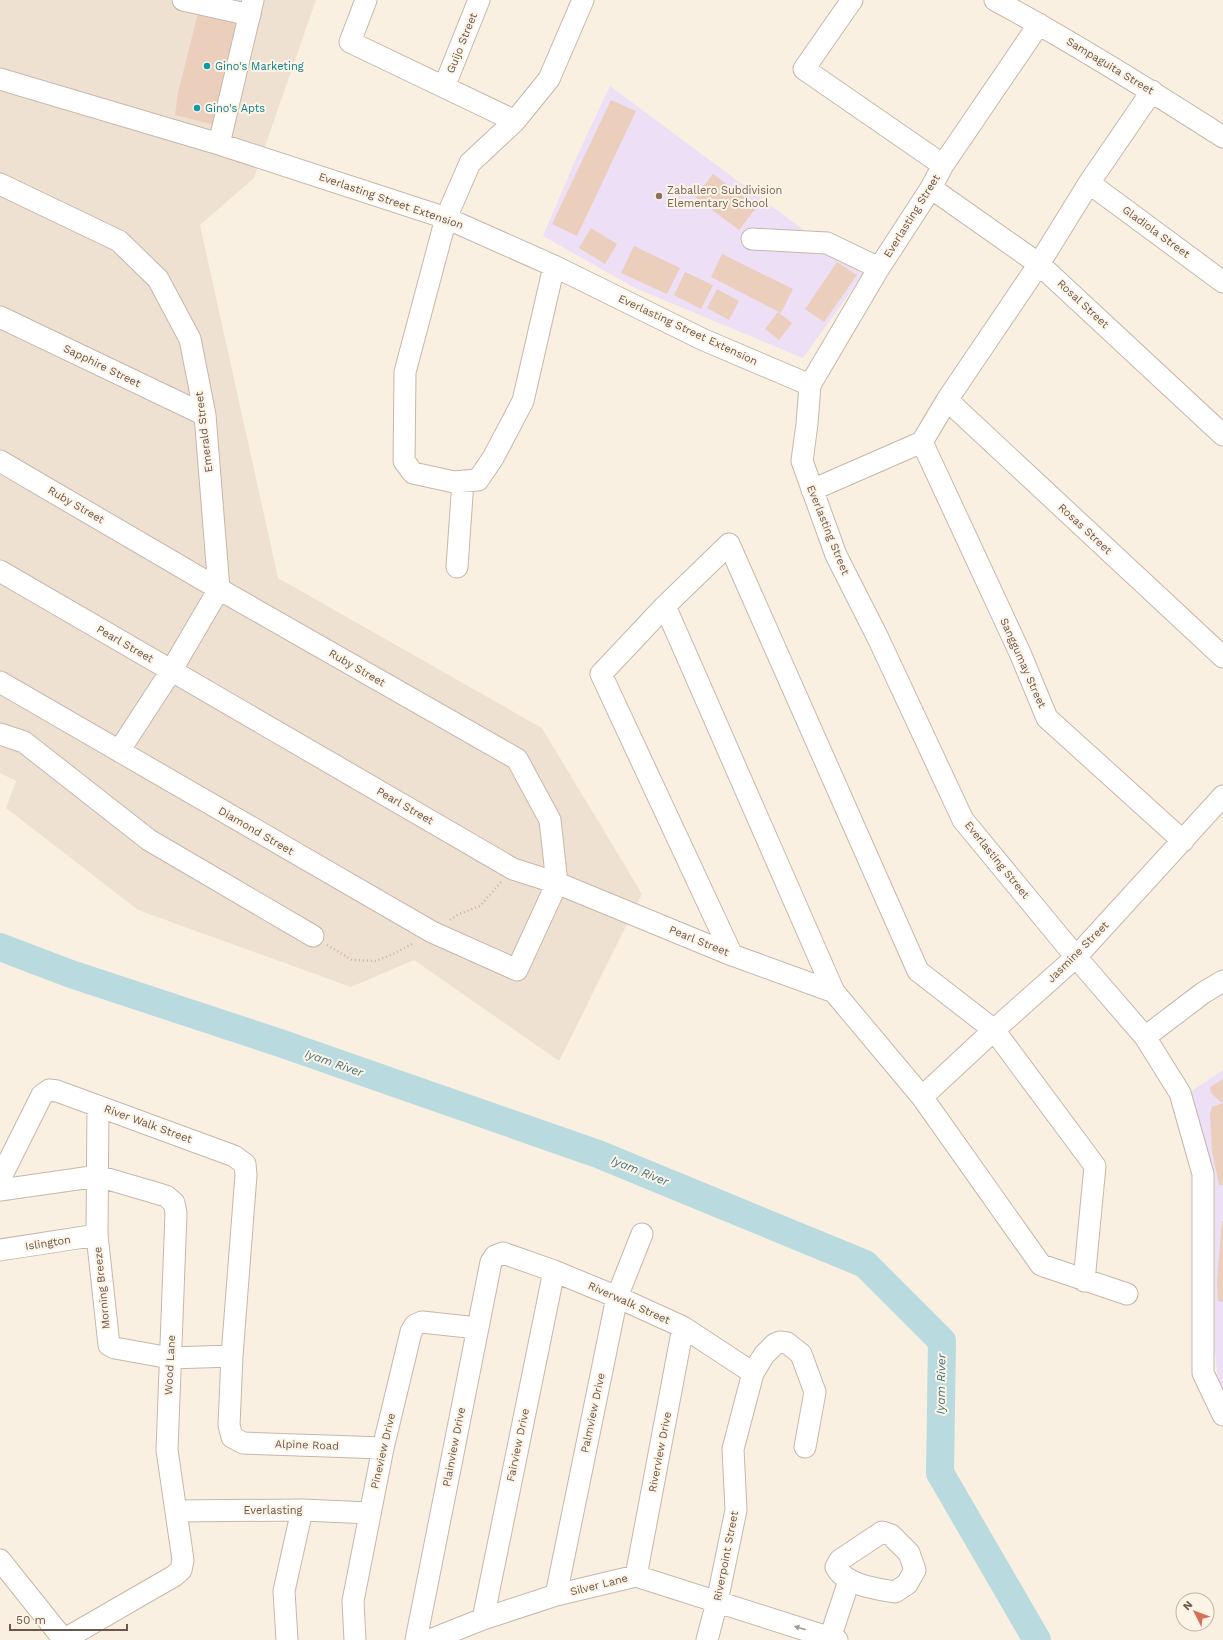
<svg xmlns="http://www.w3.org/2000/svg" width="1223" height="1640" viewBox="0 0 1223 1640" font-family="'Work Sans',sans-serif">
  <rect width="100%" height="100%" fill="#f9f0e1"/>
  <!-- residential -->
  <path fill="#efe1d1" d="M0 0H316L254 178 200 225 278 578 542 728 642 894 559 1061 414 960 351 987 138 910 6 808 16 781 0 773Z"/>
  <!-- education -->
  <path fill="#eddff5" d="M610 86 863 274 803 358 635 288 543 236 577 156Z
    M1223 1070V1395L1218 1382 1208 1286 1214 1203 1189 1093Z"/>
  <g fill="none" stroke-linecap="round" stroke-linejoin="round">
    <!-- river -->
    <path stroke="#b9dadf" stroke-width="28" d="M0 947 71 974 280 1043 598 1154 865 1264 942 1341 940 1473 1037 1640"/>
  </g>
  <!-- building -->
  <path fill="#ebcfbc" d="M199 9 239 17 215 125 175 115 178 93Z
    M611 100 636 111 577 236 552 224Z
    M713 174 757 207 739 230 695 197Z
    M591 228 617 244 605 264 579 248Z
    M634 246 680 268 667 294 621 273Z
    M722 254 793 289 781 313 711 277Z
    M837 262 857 275 824 322 805 309Z
    M685 272 713 285 701 309 674 295Z
    M717 289 739 301 729 320 707 308Z
    M778 312 792 323 779 340 765 329Z
    M1223 1079V1101L1221 1102 1211 1093 1210 1087Z
    M1223 1103V1185H1219L1212 1151 1210 1113 1212 1107Z
    M1222 1221H1223V1302L1218 1301 1217 1282Z"/>
  <g fill="none" stroke-linecap="round" stroke-linejoin="round">
    <defs>
      <path id="minor" d="M183 0 250 15
        M366 0 350 42 515 121
        M852 0 804 69 943 165
        M995 0C1073 42 1148 89 1223 137
        M1039 24 943 165 931 188 879 268 810 385 807 424 802 461 836 555 878 638 963 820 1076 957 1145 1037 1180 1093 1203 1174V1373L1223 1415
        M0 79 219 144 446 218 554 266 704 340 810 385
        M444 87 479 0
        M219 144 253 0
        M1089 183 1223 282
        M0 184 119 241 158 279 190 339 205 415 219 589 171 671 119 751
        M931 188 1039 264 1223 435
        M752 239 827 243 879 268
        M554 266 523 401 493 458 478 480 454 482 413 473 404 461 405 372 446 218 470 163 515 121 549 79 583 0
        M0 317 205 415
        M947 400 1223 657
        M922 442 1020 653 1047 718 1183 841
        M0 461 219 589 517 759 550 820 557 883 517 970 432 932 0 682
        M812 490 922 442 947 400 1039 264 1089 183 1152 91
        M457 567 463 481
        M0 571 513 869 557 883 732 955 834 992
        M665 606 834 992 922 1097 1041 1265 1127 1294
        M0 734 24 742 149 840 313 936
        M732 955 601 674 665 606 729 544 918 971 994 1030 1095 1166 1084 1281
        M1145 1037 1203 993 1223 981
        M922 1097 994 1030 1076 957 1223 796
        M98 1106 97 1235 109 1345 115 1348 170 1358 232 1356
        M0 1179 42 1095 49 1090 57 1091 234 1156 245 1164 246 1175 232 1356 229 1425 232 1437 243 1443 383 1448
        M0 1190 98 1176 166 1196 174 1203 176 1213 167 1450 183 1560 181 1570 174 1576 63 1640
        M0 1250 97 1235
        M176 1511 302 1510 370 1513
        M882 1532 891 1535 909 1553 915 1570 907 1584 895 1592C877 1589 845 1585 836 1567L840 1560Z
        M0 1560 64 1640
        M636 1576 683 1327
        M556 1595 617 1297 642 1234
        M483 1619 554 1271
        M830 1638 849 1581
        M287 1640 284 1591 302 1510
        M355 1640 353 1601 383 1448 411 1332 415 1325 422 1322 477 1328
        M416 1640 491 1262 495 1256 503 1253 554 1271 617 1297 683 1327 753 1373
        M430 1640 483 1619 556 1595 636 1576 837 1640
        M707 1640 717 1602 736 1510 733 1449 753 1373 764 1355 775 1344 780 1342 787 1343 801 1354 815 1392 805 1447"/>
    </defs>
    <!-- minor casing -->
    <use href="#minor" stroke="#c7b7aa" stroke-width="23"/>
    <!-- path -->
    <path stroke="#cfb2a0" stroke-width="2.5" stroke-dasharray="1 3" stroke-linecap="butt" d="M450 920 459 914 480 906 501 882
      M327 945 352 960 376 961 395 953 414 943"/>
    <!-- minor -->
    <use href="#minor" stroke="#fff" stroke-width="21"/>
  </g>
  <!-- one-way arrows -->
  <defs><path id="oneway-solid" d="M-6-.8H1V-3.2L6.5 0L1 3.2V.8H-6Z"/></defs>
  <use fill="#a79a93" href="#oneway-solid" transform="translate(800 1628) rotate(-162)"/>
  <!-- markers -->
  <g fill="#0f9aa8" stroke="#fcf4e7" stroke-width="1.5">
    <circle cx="207" cy="66" r="4"/>
    <circle cx="197" cy="108" r="4"/>
  </g>
  <circle fill="#8d6e63" stroke="#fcf4e7" stroke-width="1.5" cx="659" cy="196" r="4"/>
  <g text-anchor="middle" dominant-baseline="central" stroke-width="4" stroke-linejoin="round" paint-order="stroke">
    <!-- street labels -->
    <g font-size="11" fill="#6d574b" stroke="#fcf4e7">
      <text transform="translate(462 43) rotate(-68)">Guijo Street</text>
      <text transform="translate(1110 66) rotate(31)">Sampaguita Street</text>
      <text transform="translate(391 201) rotate(19)">Everlasting Street Extension</text>
      <text transform="translate(912 216) rotate(-58)">Everlasting Street</text>
      <text transform="translate(1156 232) rotate(36)">Gladiola Street</text>
      <text transform="translate(1083 304) rotate(43)">Rosal Street</text>
      <text transform="translate(688 330) rotate(25)">Everlasting Street Extension</text>
      <text transform="translate(102 366) rotate(26)">Sapphire Street</text>
      <text transform="translate(204 432) rotate(-97)">Emerald Street</text>
      <text transform="translate(76 505) rotate(30)">Ruby Street</text>
      <text transform="translate(1085 529) rotate(43)">Rosas Street</text>
      <text transform="translate(828 530) rotate(68)">Everlasting Street</text>
      <text transform="translate(125 644) rotate(30)">Pearl Street</text>
      <text transform="translate(1023 663) rotate(66)">Sanggumay Street</text>
      <text transform="translate(357 668) rotate(30)">Ruby Street</text>
      <text transform="translate(405 806) rotate(30)">Pearl Street</text>
      <text transform="translate(256 831) rotate(30)">Diamond Street</text>
      <text transform="translate(997 860) rotate(51)">Everlasting Street</text>
      <text transform="translate(699 941) rotate(22)">Pearl Street</text>
      <text transform="translate(1078 952) rotate(-45)">Jasmine Street</text>
      <text transform="translate(148 1124) rotate(20)">River Walk Street</text>
      <text transform="translate(48 1243) rotate(-9)">Islington</text>
      <text transform="translate(102 1288) rotate(-96)">Morning Breeze</text>
      <text transform="translate(629 1303) rotate(24)">Riverwalk Street</text>
      <text transform="translate(170 1365) rotate(-87)">Wood Lane</text>
      <text transform="translate(593 1413) rotate(-78)">Palmview Drive</text>
      <text transform="translate(307 1445) rotate(2)">Alpine Road</text>
      <text transform="translate(518 1445) rotate(-78)">Fairview Drive</text>
      <text transform="translate(454 1447) rotate(-79)">Plainview Drive</text>
      <text transform="translate(383 1451) rotate(-77)">Pineview Drive</text>
      <text transform="translate(660 1452) rotate(-79)">Riverview Drive</text>
      <text x="273" y="1510">Everlasting</text>
      <text transform="translate(726 1556) rotate(-79)">Riverpoint Street</text>
      <text transform="translate(599 1585) rotate(-14)">Silver Lane</text>
    </g>
    <!-- culture labels -->
    <g font-size="11" fill="#0d838f" stroke="#fcf4e7" text-anchor="start">
      <text x="215" y="66">Gino's Marketing</text>
      <text x="205" y="108">Gino's Apts</text>
    </g>
    <!-- education labels -->
    <g font-size="11" fill="#785e54" stroke="#fcf4e7" text-anchor="start">
      <text x="667" y="190">Zaballero Subdivision<tspan x="667" dy="13">Elementary School</tspan></text>
    </g>
    <!-- water labels -->
    <g font-size="12" font-style="italic" fill="#48747e" stroke="#fcf4e7">
      <text transform="translate(334 1063) rotate(19)">Iyam River</text>
      <text transform="translate(640 1171) rotate(22)">Iyam River</text>
      <text transform="translate(941 1384) rotate(-89)">Iyam River</text>
    </g>
  </g>
  <!-- north arrow -->
  <g transform="translate(1195 1612) rotate(312)"><circle r="19" fill="#fcf4e7" stroke="#c3b5a9"/>
  <path d="M0-3L7 15L0 10L-7 15Z" fill="#d57154"/>
  <text y="-6" font-size="11" font-weight="bold" text-anchor="middle" fill="#6d574b">N</text>
  </g>
  <!-- scale -->
  <path d="M10 1624v6h117v-6" fill="none" stroke="#6d574b" stroke-width="2"/>
  <text x="16" y="1624" font-size="12" fill="#6d574b" stroke="#fcf4e7" stroke-width="3" paint-order="stroke">50 m</text>
</svg>
